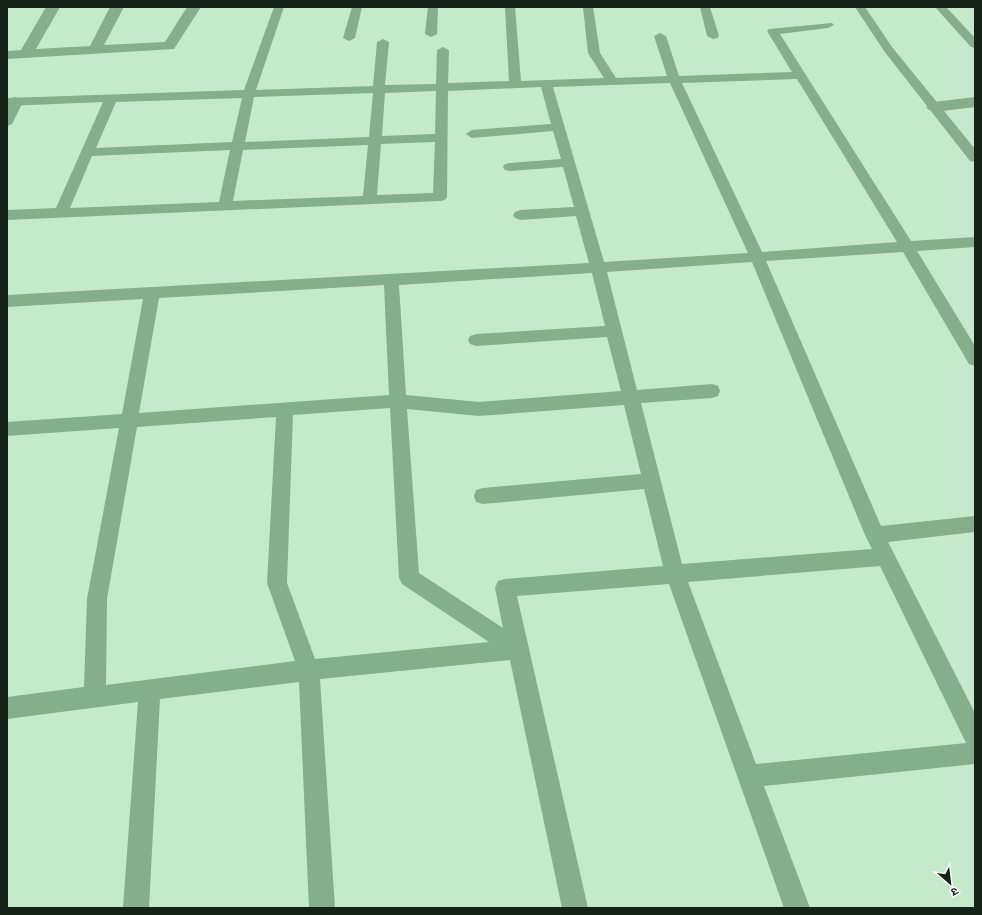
<svg xmlns="http://www.w3.org/2000/svg" width="982" height="915" viewBox="0 0 982 915" font-family="Literata,'Noto Sans Devanagari',serif">
  <rect width="100%" height="100%" fill="#c4eacb"/>
  <g fill="none" stroke-linecap="round" stroke-linejoin="round">
    <!-- lane -->
    <path fill="#84ae8c" fill-rule="evenodd" d="M274 7H284L256 90 373 86 377 42 383 39 389 42 385 85 436 84 437 50 443 47 449 50 448 83 509 81 505 7H515L521 81 604 78 588 53 583 7H593L600 53 616 78 667 76 654 36 660 33 666 36 679 76 792 72 767 31 769 29 832 23 834 25 828 28 780 34 911 241 975 237V247L917 251 975 346V366L969 364 903 252 766 261 881 526 975 516V532L888 542 975 713V764L764 786 810 908H784L669 584 517 596 588 908H562L510 660 320 679 335 908H309L299 682 160 699 149 908H123L138 702 7 719V697L84 687 87 599 119 428 7 436V422L122 414 143 299 7 307V295L589 263 576 216 520 220 515 218 513 215 515 212 520 210 574 207 563 167 510 171 505 170 503 167 505 164 510 163 561 159 553 131 472 138 466 134 472 130 551 124 541 87 448 91 447 197 445 200 440 201 7 220V210L56 208 103 102 7 106V98L244 90ZM797 79 897 242 762 252 682 83ZM670 83 748 253 604 262 553 87ZM436 91 435 134 382 136 385 93ZM373 93 369 137 245 142 254 97ZM242 98 232 142 96 148 116 102ZM435 142 433 193 377 195 381 144ZM368 145 363 196 233 201 243 150ZM230 150 219 202 70 208 92 156ZM752 262 865 535 872 549 682 564 641 403 712 398 718 396 720 391 718 386 712 384 637 390 607 272ZM592 273 605 326 476 334 470 336 468 340 470 344 476 346 607 337 621 391 479 402 406 395 399 285ZM384 285 389 395 139 413 159 298ZM624 405 641 474 483 488 476 490 474 496 476 502 483 504 644 489 663 566 505 579 498 581 495 588 503 628 419 573 407 409 479 416ZM390 408 399 578 402 584 489 642 315 659 287 583 293 415ZM276 417 267 583 295 661 106 685 107 599 137 427ZM880 566 966 743 756 764 688 582Z
      M352 7H362L355 38 349 41 343 38Z
      M428 7H438L437 34 431 37 425 34Z
      M700 7H710L719 36 717 38 713 39 707 36Z
      M855 7H865L892 47 975 149V162L970 161 884 51Z
      M935 7H946L975 38V48L971 47Z"/>
    <!-- street -->
    <path fill="#84ae8c" fill-rule="evenodd" d="M46 7H60L36 49 90 46 110 7H124L104 45 165 42 187 7H201L174 49 7 59V51L21 50Z
      M15 97 20 99 23 102 12 124 7 126V103L10 99Z
      M975 97V107L934 112 929 110 926 107 929 104 934 102Z"/>
  </g>
  <!-- border -->
  <rect width="982" height="915" fill="none" stroke="#142217" stroke-width="16"/>
  <!-- north arrow -->
  <g transform="translate(950 883) rotate(152)" stroke="#ffffff" stroke-width="3" paint-order="stroke">
  <path d="M0-3L7 15L0 10L-7 15Z" fill="#142217"/>
  <text y="-6" font-size="11" font-weight="bold" text-anchor="middle" fill="#142217">उ</text>
  </g>
</svg>
